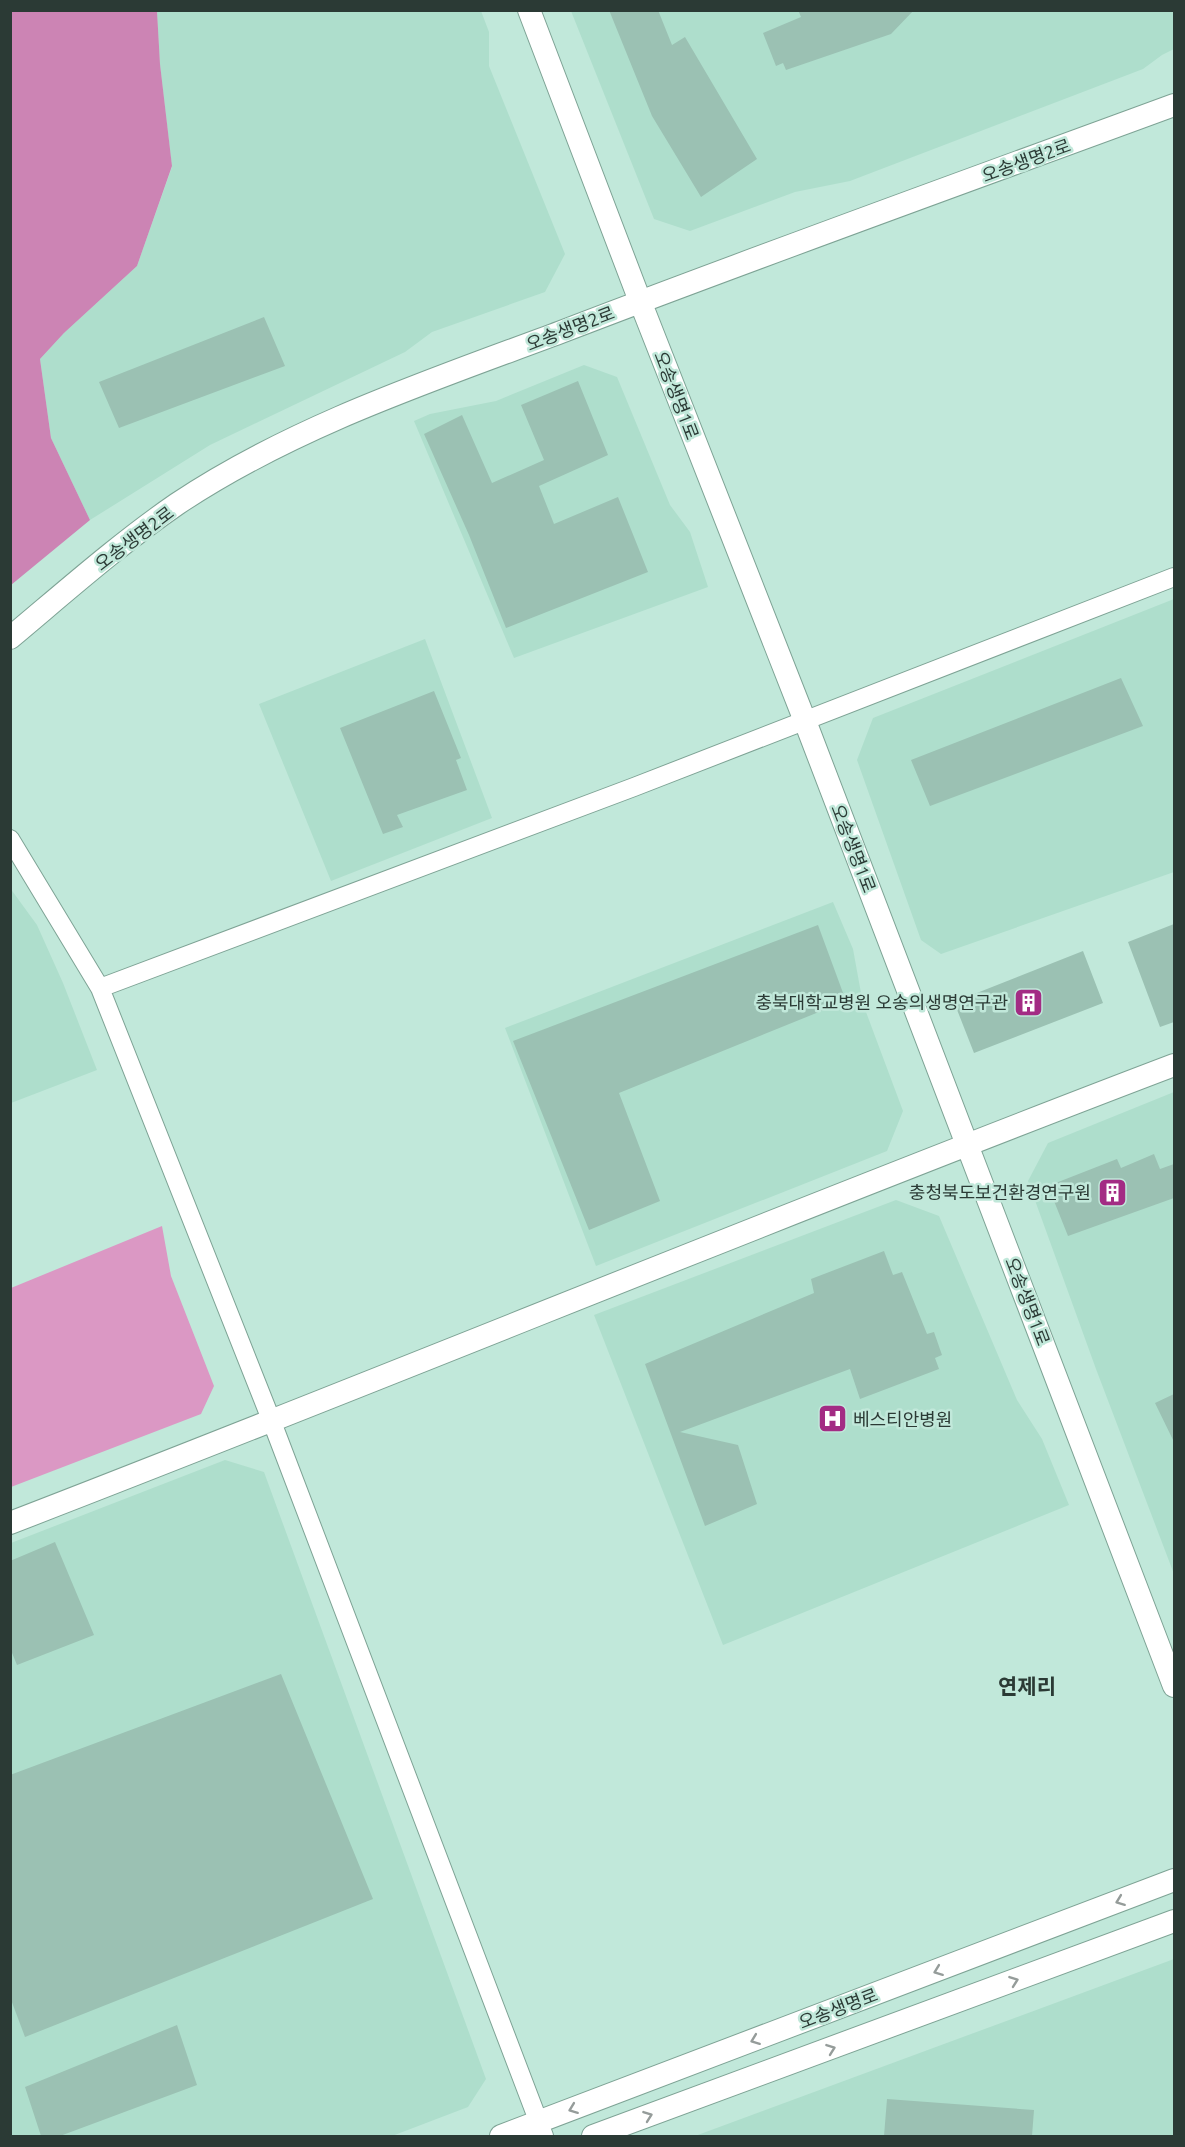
<svg xmlns="http://www.w3.org/2000/svg" width="1185" height="2147" viewBox="0 0 1185 2147" font-family="Ubuntu,'Noto Sans KR',sans-serif">
  <rect width="100%" height="100%" fill="#c1e8da"/>
  <!-- built -->
  <path fill="#aedecc" d="M157 11H481L489 32V66L565 254 545 292 432 332 405 352 210 445 90 520 51 438 40 359 64 333 137 266 172 167 160 64Z
    M571 11H1174V49L1162 55 1143 69 850 181 795 192 690 231 654 219Z
    M584 365 617 377 670 505 690 532 708 587 514 658 414 421 430 414 496 401Z
    M1174 599V872L941 954 921 940 857 760 873 718Z
    M425 639 492 818 331 881 259 704Z
    M10 888 37 925 63 983 97 1070 11 1103Z
    M833 902 853 949 863 1004 903 1111 887 1151 596 1266 505 1028Z
    M1174 1092V1574L1096 1369 1028 1181 1048 1143Z
    M896 1200 939 1216 1017 1400 1042 1439 1069 1505 723 1645 594 1315Z
    M225 1460 264 1472 486 2079 468 2107 392 2136H11V1543Z
    M1174 1959V2136H695Z"/>
  <!-- green -->
  <path fill="#db98c4" d="M162 1226 171 1276 214 1386 201 1414 11 1487V1288Z"/>
  <!-- forest -->
  <path fill="#cc84b4" d="M11 10 157 11 160 64 172 166 137 266 64 333 40 359 51 438 90 520 11 585Z"/>
  <!-- building -->
  <path fill="#9bc1b3" d="M609 10H658L672 45 685 37 757 159 701 197 652 116Z
    M798 10H914L891 34 786 70 783 63 776 66 763 33 801 17Z
    M264 317 285 366 119 428 99 382Z
    M578 381 608 455 539 486 554 524 618 497 648 572 506 628 469 535 424 434 462 415 492 483 544 460 521 405Z
    M1121 678 1143 726 930 806 911 760Z
    M434 691 461 758 456 760 467 790 397 815 403 827 383 834 340 728Z
    M1174 924V1022L1160 1027 1128 942Z
    M818 925 846 1001 619 1093 660 1201 589 1230 513 1041Z
    M1083 951 1103 1003 974 1053 954 1002Z
    M1154 1154 1160 1169 1174 1164V1198L1068 1236 1048 1186 1117 1159 1121 1168Z
    M884 1251 893 1275 902 1272 927 1334 934 1332 942 1355 935 1358 939 1369 860 1399 850 1369 680 1432 738 1445 757 1504 705 1526 645 1364 814 1293 811 1279Z
    M1174 1394V1442L1155 1403Z
    M55 1542 94 1635 17 1665 10 1648V1561Z
    M281 1674 373 1899 25 2037 10 1997V1775Z
    M177 2025 197 2085 60 2136H41L25 2087Z
    M887 2099 1034 2110 1032 2136H884Z"/>
  <g fill="none" stroke-linecap="round" stroke-linejoin="round">
    <defs>
      <path id="minor" d="M10 839 100 988 272 1422 544 2136
        M100 988 634 787 1174 577"/>
      <path id="tertiary" d="M529 10 640 301 805 721 1174 1686
        M10 638C65 592 119 544 177 504 294 426 430 381 561 332 764 254 970 180 1174 105
        M10 1523C399 1373 784 1213 1174 1065
        M501 2136 1174 1880
        M593 2136 1174 1921"/>
    </defs>
    <!-- minor casing -->
    <use href="#minor" stroke="#7ea395" stroke-width="20"/>
    <!-- tertiary casing -->
    <use href="#tertiary" stroke="#7ea395" stroke-width="24"/>
    <!-- minor -->
    <use href="#minor" stroke="#fff" stroke-width="18"/>
    <!-- tertiary -->
    <use href="#tertiary" stroke="#fff" stroke-width="22"/>
  </g>
  <!-- one-way arrows -->
  <defs><path id="oneway-chevron" d="M-2-3.5L2.5 0L-2 3.5" fill="none" stroke-width="1.6" stroke-linecap="round" stroke-linejoin="round" transform="scale(1.5)"/></defs>
  <g stroke="#959c9a">
    <use href="#oneway-chevron" transform="translate(1120 1901) rotate(159)"/>
    <use href="#oneway-chevron" transform="translate(938 1971) rotate(159)"/>
    <use href="#oneway-chevron" transform="translate(1014 1981) rotate(-20)"/>
    <use href="#oneway-chevron" transform="translate(755 2040) rotate(159)"/>
    <use href="#oneway-chevron" transform="translate(831 2049) rotate(-20)"/>
    <use href="#oneway-chevron" transform="translate(573 2109) rotate(159)"/>
    <use href="#oneway-chevron" transform="translate(648 2116) rotate(-20)"/>
  </g>
  <!-- icons -->
  <defs>
    <symbol id="building-square" viewBox="-11 -11 22 22"><rect x="-9" y="-9" width="18" height="18" rx="4" fill="#a32c84" stroke="#c1e8da"/><path d="M-4-6H4V6H1V3H-1V6H-4ZM-2.5-4.3h1.7v1.8h-1.7ZM.8-4.3h1.7v1.8H.8ZM-2.5-1h1.7V.8h-1.7ZM.8-1h1.7V.8H.8Z" fill="#fff"/></symbol>
    <symbol id="hospital-square" viewBox="-11 -11 22 22"><rect x="-9" y="-9" width="18" height="18" rx="4" fill="#a32c84" stroke="#c1e8da"/><path d="M-5-5h3v3.5h4V-5h3V5h-3V1.5h-4V5h-3Z" fill="#fff"/></symbol>
  </defs>
  <g fill-rule="evenodd">
    <use href="#building-square" x="1012" y="986" width="33" height="33"/>
    <use href="#building-square" x="1096" y="1176" width="33" height="33"/>
    <use href="#hospital-square" x="816" y="1402" width="33" height="33"/>
  </g>
  <g text-anchor="middle" dominant-baseline="central" stroke-width="5" stroke-linejoin="round" paint-order="stroke">
    <!-- street labels -->
    <g font-size="18" fill="#2b3a35" stroke="#c1e8da">
      <text transform="translate(1026 160) rotate(-20)">오송생명2로</text>
      <text transform="translate(570 328) rotate(-21)">오송생명2로</text>
      <text transform="translate(677 395) rotate(69)">오송생명1로</text>
      <text transform="translate(134 538) rotate(-37)">오송생명2로</text>
      <text transform="translate(854 848) rotate(69)">오송생명1로</text>
      <text transform="translate(1028 1301) rotate(69)">오송생명1로</text>
      <text transform="translate(838 2008) rotate(-21)">오송생명로</text>
    </g>
    <!-- poi labels -->
    <g font-size="18" fill="#2b3a35" stroke="#c1e8da" text-anchor="end">
      <text x="1008" y="1002">충북대학교병원 오송의생명연구관</text>
      <text x="1091" y="1192">충청북도보건환경연구원</text>
      <text x="853" y="1419" text-anchor="start">베스티안병원</text>
    </g>
    <!-- quarter labels -->
    <g font-size="21" font-weight="bold" fill="#2b3a35" stroke="#c1e8da">
      <text x="1027" y="1686">연제리</text>
    </g>
  </g>
  <!-- border -->
  <rect width="1185" height="2147" fill="none" stroke="#2b3a35" stroke-width="24"/>
</svg>
